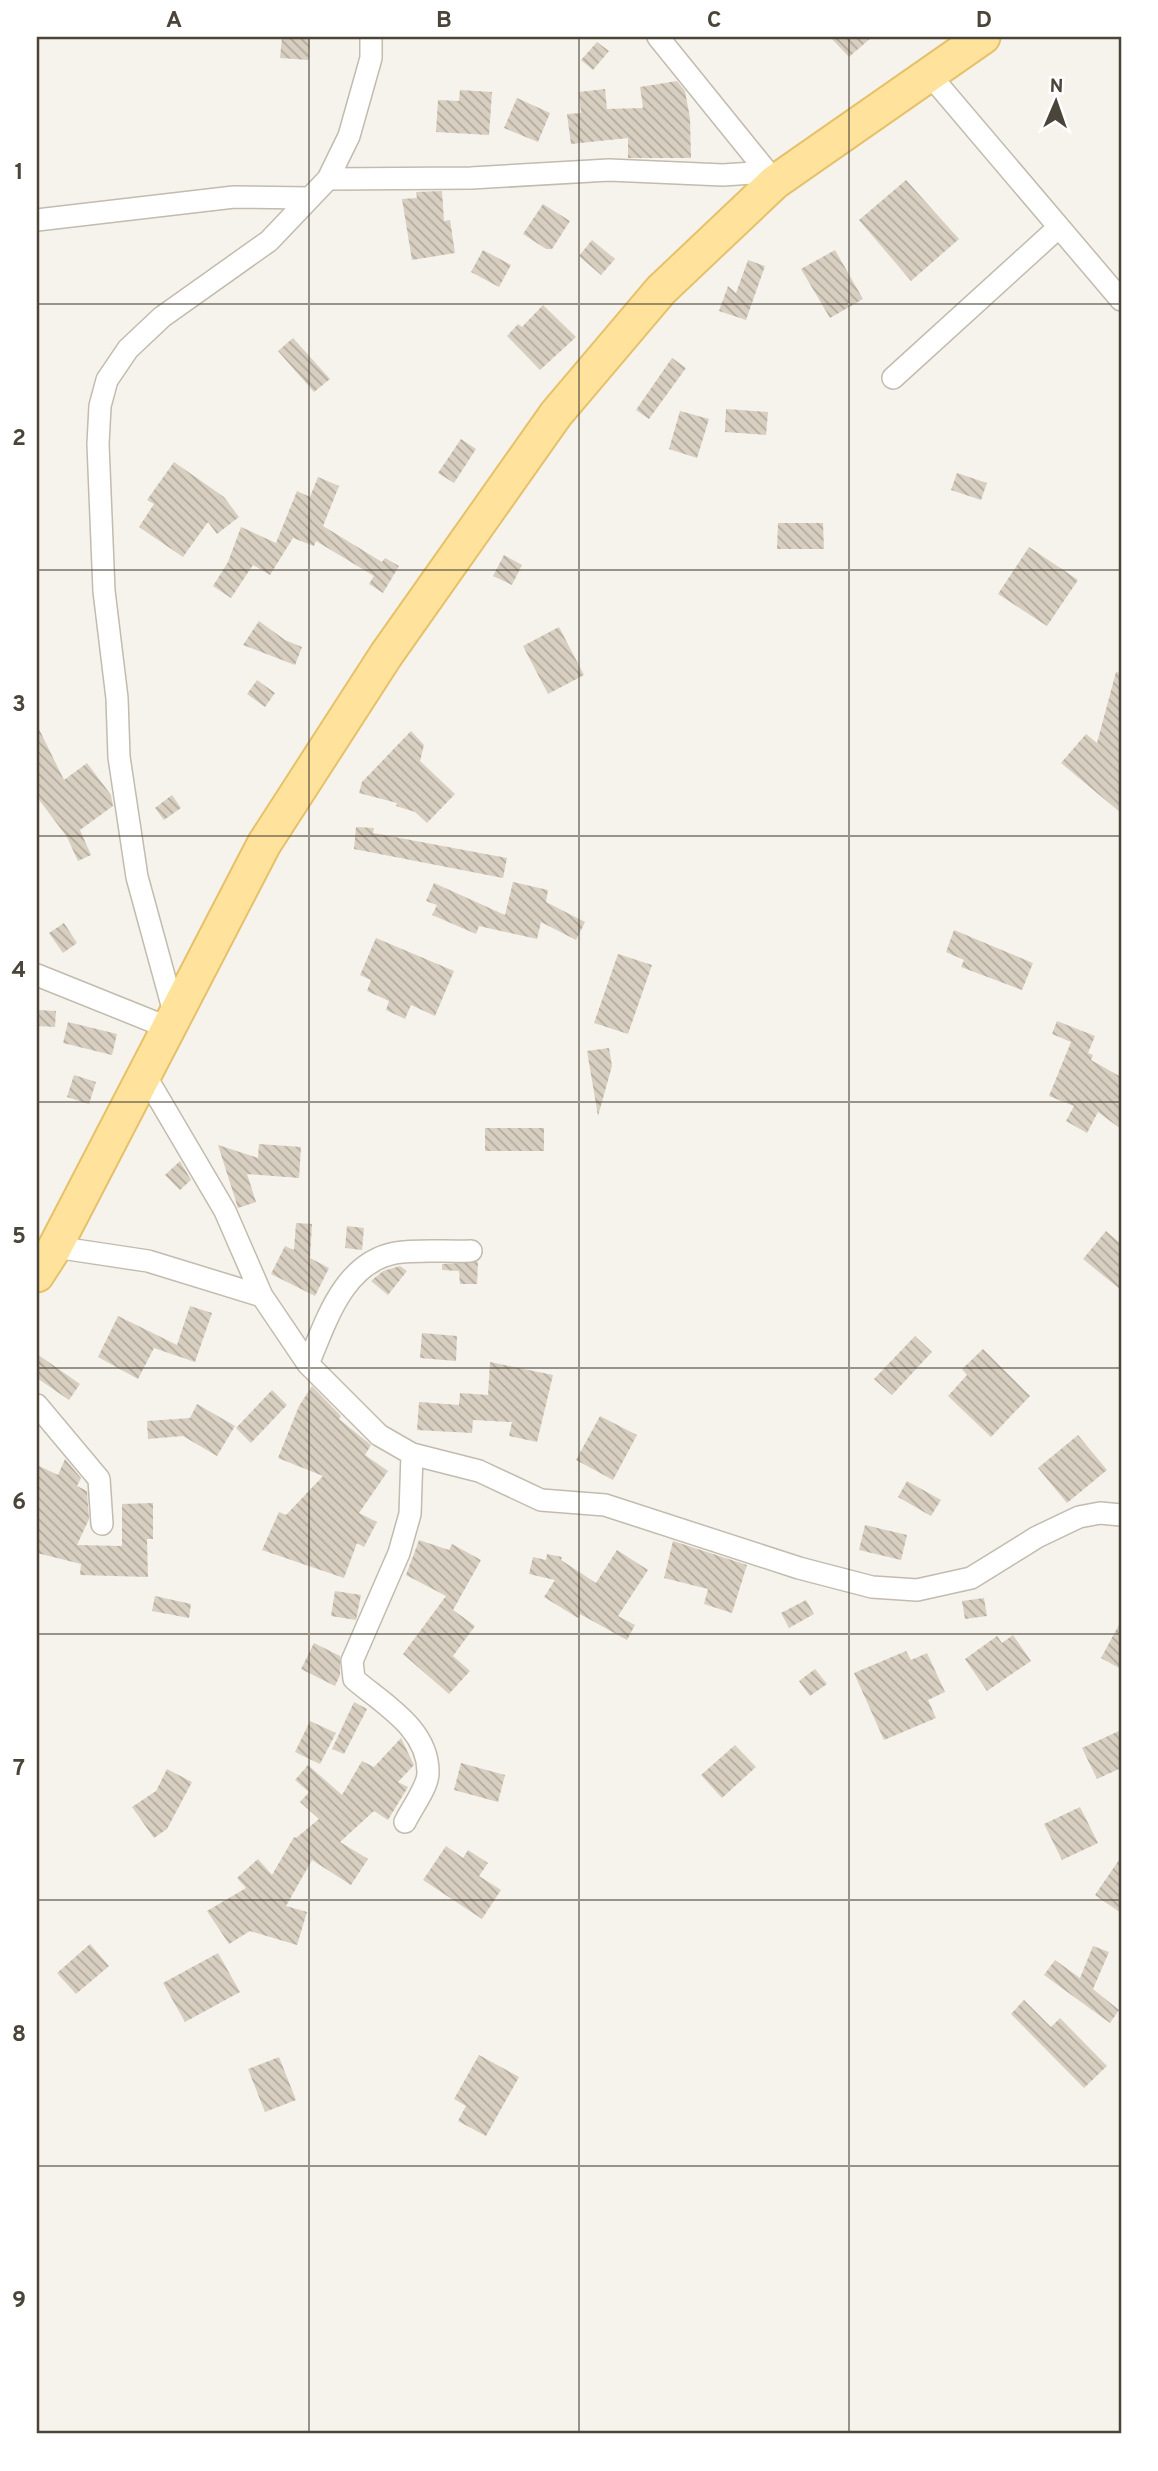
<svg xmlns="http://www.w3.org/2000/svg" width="1158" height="2471" viewBox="0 0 1158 2471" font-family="Overpass,sans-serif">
  <defs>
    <pattern id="building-back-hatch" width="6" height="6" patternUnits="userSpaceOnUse" patternTransform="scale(1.75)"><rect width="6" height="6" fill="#d8cfc1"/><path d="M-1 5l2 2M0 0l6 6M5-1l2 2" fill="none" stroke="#b1aa9e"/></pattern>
  </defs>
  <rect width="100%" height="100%" fill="#f6f3ec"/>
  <!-- building -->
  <path fill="url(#building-back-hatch)" d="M282 37H310L309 60 280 58Z
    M830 37H872L849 57Z
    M597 42 609 51 593 70 581 60Z
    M677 81 685 91 690 118 691 158H628V138L571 144 567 114 581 113 579 92 605 89 607 109 643 108 640 87Z
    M460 90 492 92 489 135 436 132 438 100 459 101Z
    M517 98 550 113 538 142 504 128Z
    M906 180 959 239 911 281 859 220Z
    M442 191 444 221 450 220 455 253 412 260 402 199 417 198 416 192Z
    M543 204 570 221 552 249H546L523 234Z
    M592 240 615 259 601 275 579 256Z
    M483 250 511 265 499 287 471 272Z
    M835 250 863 299 830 318 801 269Z
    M748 260 765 266 746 320 719 311 728 286 736 293Z
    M543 305 576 337 540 370 507 336 518 324 522 327Z
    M293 338 330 379 314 392 278 351Z
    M672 358 686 368 649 419 636 410Z
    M726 409 768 412 766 435 725 432Z
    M680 411 709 419 697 458 669 449Z
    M461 439 476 449 454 483 438 473Z
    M174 462 224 497 239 517 217 534 208 522 183 557 139 527 154 504 147 500Z
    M957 473 987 483 981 500 951 490Z
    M318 477 339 486 323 526 382 562 385 558 399 566 383 593 369 584 374 576 316 541 314 546 293 538 270 575 253 565 231 598 213 586 228 562 241 527 276 543 297 491 310 497Z
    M778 523H823L824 549H777Z
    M1029 547 1078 580 1047 626 998 594Z
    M504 555 522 565 512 585 493 576Z
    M259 621 285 640 302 647 295 665 243 645Z
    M559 627 584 675 548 694 523 646Z
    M1116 672 1121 673V813L1061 763 1086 734 1097 743Z
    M257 680 275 693 265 707 247 694Z
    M37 725 64 780 87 763 111 795 113 806 80 830 91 855 78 861 67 837 37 797Z
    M411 731 424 745 420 761 455 794 427 823 415 812 396 806 397 803 359 793 362 782Z
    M172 795 181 808 164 820 155 808Z
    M356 827 374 828 373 833 507 858 503 878 354 849Z
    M513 882 548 890 546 902 585 922 576 940 541 922 537 939 479 926 476 934 432 915 437 905 426 901 434 883 505 915Z
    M64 923 77 943 63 953 49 933Z
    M954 930 1033 963 1022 990 961 967 964 960 946 952Z
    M376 938 454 971 435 1016 411 1005 405 1019 386 1010 389 1001 367 991 371 980 360 975Z
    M618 954 652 965 628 1034 594 1023Z
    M37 1010 56 1011 55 1027 37 1026Z
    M1057 1021 1095 1036 1088 1053 1093 1055 1091 1060 1121 1077V1129L1098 1112 1087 1133 1066 1121 1074 1106 1049 1096 1071 1042 1052 1034Z
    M68 1022 117 1034 112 1055 63 1043Z
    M609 1048 612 1066 598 1116 587 1051Z
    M74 1075 96 1082 89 1104 67 1097Z
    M485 1128H544V1151H485Z
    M259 1144 301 1147 299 1178 247 1174 256 1202 238 1208 218 1145 258 1158Z
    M180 1161 191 1180 180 1190 165 1175Z
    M296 1223 312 1224 310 1258 329 1268 315 1296 271 1274 285 1246 294 1250Z
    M347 1226 364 1228 362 1250 345 1248Z
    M1106 1231 1121 1244V1290L1083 1259Z
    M478 1262 477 1284H460L459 1271 442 1270V1264Z
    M400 1266 407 1271 388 1295 371 1281 383 1271Z
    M190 1306 212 1313 195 1362 154 1348 138 1379 98 1357 118 1316 177 1345Z
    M422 1333 457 1336 456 1361 420 1358Z
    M915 1336 932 1352 892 1395 874 1379Z
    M983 1349 1030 1396 991 1437 948 1396 967 1375 962 1369Z
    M37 1354 80 1384 69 1400 37 1378Z
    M490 1362 553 1375 537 1442 509 1436 512 1422 473 1420 472 1433 417 1430 419 1402 459 1405 460 1393 488 1395Z
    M312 1386 341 1416 339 1419 371 1445 365 1455 388 1471 359 1513 377 1522 364 1547 357 1543 344 1578 262 1550 279 1512 286 1515 323 1476 278 1458 299 1406Z
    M272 1390 287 1405 251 1443 236 1428Z
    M197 1404 235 1426 217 1456 183 1436 148 1439 147 1421 190 1418Z
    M600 1416 637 1435 613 1480 576 1460Z
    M1078 1435 1107 1470 1067 1503 1038 1468Z
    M65 1459 81 1478 77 1486 87 1491 89 1519 77 1545 122 1546V1504L153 1503V1539H147L148 1577 80 1575 81 1564 37 1553V1465L58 1475Z
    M907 1481 941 1500 931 1516 898 1497Z
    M865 1525 907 1535 901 1560 859 1550Z
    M419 1540 449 1550 452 1544 481 1560 453 1610 475 1626 453 1656 470 1671 449 1694 403 1654 446 1596 406 1575Z
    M673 1541 747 1565 732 1613 704 1604 708 1589 664 1578Z
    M617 1550 648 1570 618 1616 635 1625 627 1640 580 1614 578 1618 544 1597 555 1580 529 1574 533 1557 546 1560 547 1554 562 1557 561 1560 596 1583Z
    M335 1591 361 1595 356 1620 331 1616Z
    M155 1596 191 1604 189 1618 152 1611Z
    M984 1598 987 1616 965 1619 962 1601Z
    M806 1600 814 1614 789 1628 781 1613Z
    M1121 1621V1669L1101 1658Z
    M1013 1635 1031 1661 987 1691 965 1659 997 1636 1002 1643Z
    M314 1643 340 1656V1675L335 1686 301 1669Z
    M906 1651 911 1660 927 1653 945 1692 928 1700 936 1718 884 1740 854 1673Z
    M815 1669 827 1684 810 1696 799 1681Z
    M354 1702 367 1709 344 1754 332 1749Z
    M310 1721 336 1733 320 1764 295 1752Z
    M1121 1730V1768L1097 1779 1082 1748Z
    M401 1738 414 1765 398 1782 408 1787 388 1820 374 1811 340 1842 368 1859 351 1885 312 1860 286 1906 307 1912 297 1945 250 1931 229 1944 207 1911 246 1888 237 1878 258 1859 272 1875 294 1837 296 1838 319 1819 300 1802 309 1792 295 1780 308 1765 342 1795 362 1761 374 1767Z
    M735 1745 756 1767 722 1798 701 1775Z
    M461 1763 505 1775 498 1802 454 1790Z
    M167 1769 192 1782 167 1829 154 1838 132 1807 156 1791Z
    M1080 1807 1098 1843 1062 1860 1044 1824Z
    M446 1846 463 1858 468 1850 488 1863 479 1876 501 1890 482 1919 423 1880Z
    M1121 1857V1913L1095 1895Z
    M90 1944 109 1966 76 1994 57 1973Z
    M1093 1946 1109 1952 1093 1989 1119 2010 1110 2023 1044 1975 1055 1960 1080 1978Z
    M218 1953 240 1992 185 2022 163 1983Z
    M1024 2000 1051 2027 1060 2018 1107 2066 1084 2088 1011 2014Z
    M479 2055 519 2077 486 2136 458 2121 466 2106 454 2099Z
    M279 2057 296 2100 265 2112 248 2069Z"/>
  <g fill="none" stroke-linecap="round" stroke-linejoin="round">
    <defs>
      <path id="minor" d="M658 37 772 178
        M929 74 1121 300
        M328 179 471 178 609 170 723 175 767 172
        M37 220 234 197 309 198
        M893 378 1059 227
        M37 975 169 1028
        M175 1016 137 877 119 757 117 698 104 591 98 444 100 406 107 380 128 349 162 317 269 241 328 179 349 136 371 58V37
        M145 1075 225 1211 262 1296 308 1364 379 1435 412 1454 479 1471 541 1500 605 1505 799 1568 872 1587 917 1590 971 1578 1037 1537 1079 1517 1100 1513 1121 1515
        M55 1247 148 1261 262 1296
        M308 1364C326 1322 343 1263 395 1253 418 1249 446 1252 471 1251
        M37 1405 99 1479 102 1524
        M405 1822C411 1809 428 1787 428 1773 429 1729 383 1704 354 1679L352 1661 399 1553 410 1514 412 1454"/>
      <path id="primary" d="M37 1275 55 1247 264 844 386 655 556 414 661 290 775 182 983 37"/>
    </defs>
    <!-- minor casing -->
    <use href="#minor" stroke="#c2bbae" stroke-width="24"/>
    <!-- primary casing -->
    <use href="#primary" stroke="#e6c16a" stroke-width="37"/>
    <!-- minor -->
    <use href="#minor" stroke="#fff" stroke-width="21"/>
    <!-- primary -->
    <use href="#primary" stroke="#ffe39c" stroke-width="33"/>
  </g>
  <!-- grid -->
  <path fill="none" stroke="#4b4439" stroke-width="2" stroke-opacity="0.55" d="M309 37V2434M579 37V2434M849 37V2434M37 304H1121M37 570H1121M37 836H1121M37 1102H1121M37 1368H1121M37 1634H1121M37 1900H1121M37 2166H1121"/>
  <!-- border -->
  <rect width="1158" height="2471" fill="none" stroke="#ffffff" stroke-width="77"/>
  <!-- north arrow -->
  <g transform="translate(1056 102) rotate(2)" stroke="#ffffff" stroke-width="5" paint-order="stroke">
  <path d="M0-5L12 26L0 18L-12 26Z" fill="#4b4439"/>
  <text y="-10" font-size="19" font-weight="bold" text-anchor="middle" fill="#4b4439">N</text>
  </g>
  <rect x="38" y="38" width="1082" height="2394" fill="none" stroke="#4b4439" stroke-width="2.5"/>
  <g font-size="23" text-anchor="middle" font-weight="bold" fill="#4b4439">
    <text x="174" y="27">A</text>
    <text x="444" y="27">B</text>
    <text x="714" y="27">C</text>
    <text x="984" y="27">D</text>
    <text x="19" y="179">1</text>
    <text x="19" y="445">2</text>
    <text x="19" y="711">3</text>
    <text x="19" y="977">4</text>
    <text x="19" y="1243">5</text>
    <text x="19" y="1509">6</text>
    <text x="19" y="1775">7</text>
    <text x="19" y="2041">8</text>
    <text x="19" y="2307">9</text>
  </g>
</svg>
